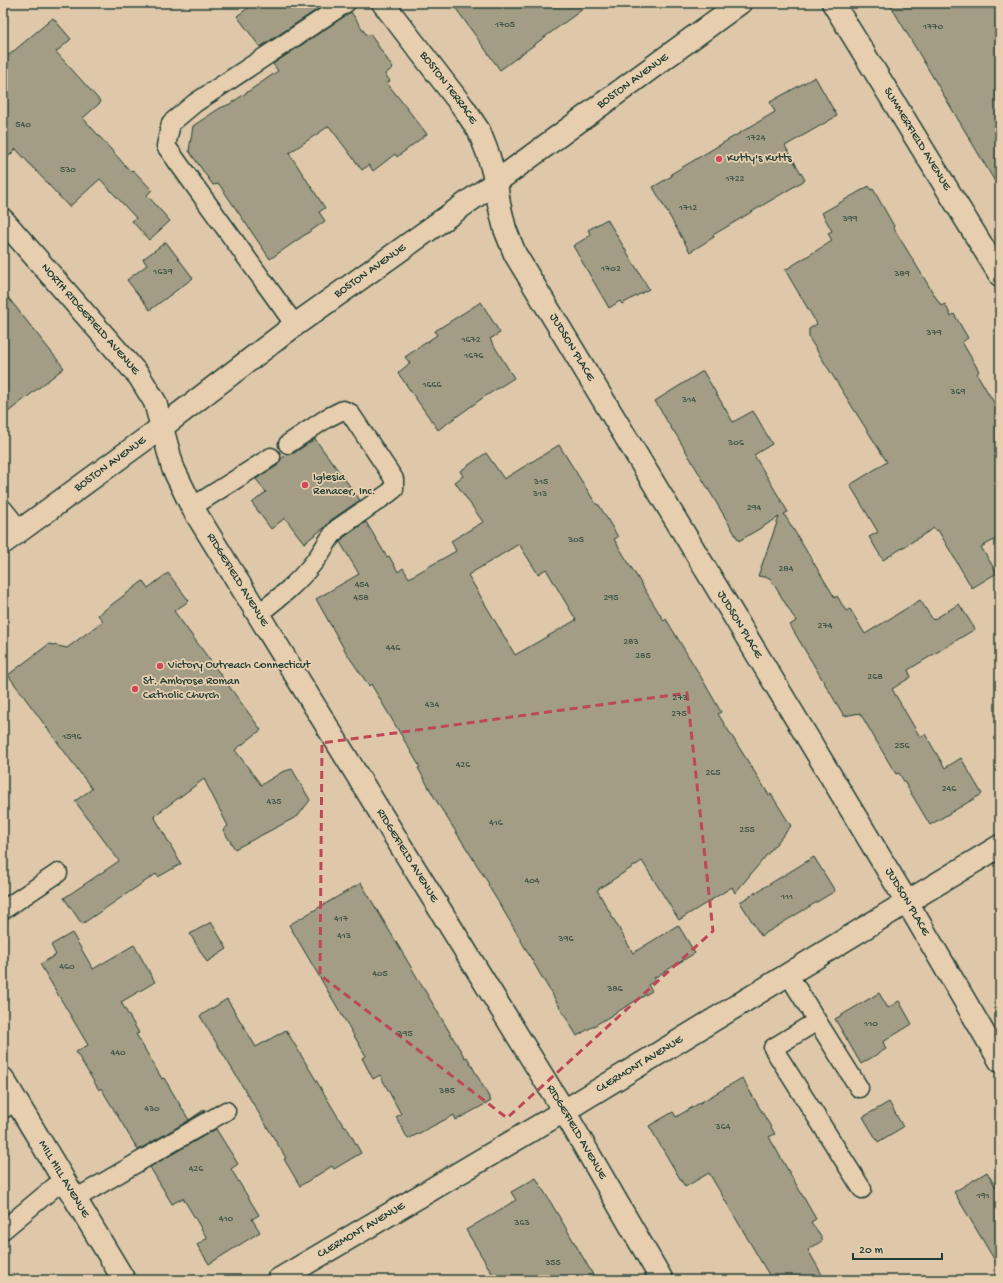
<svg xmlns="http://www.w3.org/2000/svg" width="1003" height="1283" viewBox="0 0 1003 1283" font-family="'Gochi Hand',sans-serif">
  <rect width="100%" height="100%" fill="#dec8a9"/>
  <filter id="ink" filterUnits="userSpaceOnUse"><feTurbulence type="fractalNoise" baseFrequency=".025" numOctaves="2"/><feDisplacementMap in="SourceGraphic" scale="8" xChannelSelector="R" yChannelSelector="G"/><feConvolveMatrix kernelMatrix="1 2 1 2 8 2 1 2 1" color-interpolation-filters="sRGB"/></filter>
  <g filter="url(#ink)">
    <!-- building -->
    <path fill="#a39d85" stroke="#1f3d34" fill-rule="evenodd" d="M255 3H327L260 47 237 16Z
      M452 3H591L500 70Z
      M889 3H1000V190Z
      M351 12 367 36 370 34 393 68 385 74 390 81 387 83 427 134 397 157 395 154 373 171 369 165 362 170 329 126 289 153 325 208 319 212 325 221 270 259 219 184 213 185 189 151 193 126 220 108 230 104 278 71 273 64Z
      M53 18 71 39 56 52 101 102 83 118 131 172 133 170 152 190 147 195 170 221 149 240 132 221 136 218 100 179 69 207 16 149 3 162V60Z
      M815 77 837 116 785 146 805 180 713 235 714 237 690 252 653 187 672 176 671 174 775 112 770 102Z
      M869 186 871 190 873 189 894 226 893 227 941 306 945 304 951 316 954 314 968 338 962 342 979 371 977 374 1000 413V537L981 547 997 573 972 588 938 530 936 531 934 528 883 560 869 537 878 532 850 485 887 462 809 338V329L817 324 785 270 832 241 828 233 832 231 822 213Z
      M607 219 649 289 622 304 620 301 609 308 573 246 591 235 588 230Z
      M166 242 193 278 150 310 127 280 147 265 143 259Z
      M3 291 64 368 3 416Z
      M481 302 500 333 490 339 514 378 484 397 438 430 398 373 410 363 405 357 437 335 435 331Z
      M703 371 733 422 753 411 758 419 772 444 754 455 788 512 784 514 835 598 837 596 846 611 850 609 865 634 920 600 933 620 959 604 975 629 908 670 911 677 892 689 920 737 925 734 945 768 961 758 982 794 930 825 899 773 896 774 888 761 860 713 844 716 790 625 796 621 770 578 758 576 779 517 739 541 674 431H673L655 401Z
      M315 439 360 500 331 520 324 528 304 543 285 518 271 529 252 503 266 492 256 479 277 466 281 459 288 454 294 453Z
      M559 445 596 504 599 505 618 537 614 539 664 621 666 619 701 677 721 712 718 714 769 795 771 794 791 826 735 893 732 887 679 920 642 861 597 890 633 953 678 925 695 953 654 978 656 980 648 985 652 991 577 1036 540 974 508 918 488 885 489 884 437 802 418 768 420 767 371 684 369 686 347 654 316 599 359 574 340 542 344 537 366 522 387 557 389 556 398 572 403 568 409 578 456 551 451 541 483 522 455 482 463 476 460 471 486 453 504 479ZM519 544 538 574 546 569 576 620 515 655 468 575Z
      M168 573 189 601 174 611 261 730 235 750 261 785 282 772 292 769 310 800 298 816 235 849 223 830 228 826 204 779 154 816 181 864 158 877 156 874 82 924 64 898 119 861 75 801 92 789 8 675 49 644 67 648 103 621 98 615 143 581 148 588Z
      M814 857 835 891 761 936 740 902Z
      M361 883 465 1058 467 1057 491 1101 456 1120 454 1115 408 1139 396 1117 401 1114 380 1075 373 1079 362 1058 366 1056 289 925Z
      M211 922 227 949 207 962 190 934Z
      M72 933 93 969 134 945 155 982 121 1002 139 1033 136 1034 162 1079 164 1078 189 1120 205 1109V1111L138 1150 101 1088 99 1090 76 1052 88 1045 40 964 56 955 51 945Z
      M879 993 888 1008 899 1001 912 1024 883 1042 886 1049 861 1064 835 1019Z
      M227 999 256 1047 286 1030 344 1127 346 1126 361 1153 334 1169 332 1166 300 1186 284 1159 286 1158 200 1016Z
      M742 1078 775 1134 769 1137 816 1219 811 1222 823 1240 808 1250 825 1280H772L709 1173 685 1187 649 1126 673 1112 676 1117Z
      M889 1102 903 1127 878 1142 863 1117Z
      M216 1129 238 1164 231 1169 259 1215 252 1219 260 1232 209 1264 197 1245 207 1238 183 1198 172 1204 150 1167Z
      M987 1172 995 1186 1000 1188V1269L954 1192Z
      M536 1178 563 1223 596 1280H496L466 1230 516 1200 511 1192Z"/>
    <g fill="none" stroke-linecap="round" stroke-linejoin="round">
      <defs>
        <path id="service" d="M295 325 166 146 171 123 195 103 346 3
          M192 507 271 457
          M3 509 20 530
          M258 614C279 598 298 583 314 562 323 551 328 539 337 529L389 493 394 489V479L350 413 343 410 327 418 288 444
          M3 910 58 873
          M788 974 817 1021 773 1048 862 1189
          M817 1021 859 1088
          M3 1109 16 1101
          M75 1199 226 1111
          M3 1230 64 1179"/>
        <g id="minor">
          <path id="s1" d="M383 3 463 107 479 131 488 154 496 182 499 204 505 229 515 254 907 902 1000 1061"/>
          <path id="s2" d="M833 3 1000 275"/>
          <path id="s3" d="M3 220 139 376 155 402 173 468 192 507 564 1111 662 1280"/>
          <path id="s4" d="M3 1079 124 1280"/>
          <path id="s5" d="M278 1280 564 1111 907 902 1000 846"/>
        </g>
        <g id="primary">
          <path id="s6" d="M3 543 162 427 295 325 496 182 740 3"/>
        </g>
      </defs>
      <!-- service casing -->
      <use href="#service" stroke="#1f3d34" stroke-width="21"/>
      <!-- minor casing -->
      <use href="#minor" stroke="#1f3d34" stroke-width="25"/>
      <!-- primary casing -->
      <use href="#primary" stroke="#1f3d34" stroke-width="25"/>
      <!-- service -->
      <use href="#service" stroke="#e6ceae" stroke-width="18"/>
      <!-- minor -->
      <use href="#minor" stroke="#e6ceae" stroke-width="22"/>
      <!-- primary -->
      <use href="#primary" stroke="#e6ceae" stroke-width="22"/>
    </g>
  </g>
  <!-- marked area -->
  <path fill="none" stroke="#bf4857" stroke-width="3" stroke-dasharray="8 5" stroke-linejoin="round" d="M687 693 713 931 507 1118 320 975 322 743Z"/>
  <!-- markers -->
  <g fill="#d1495b" stroke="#e6ceae" stroke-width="1.5">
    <circle cx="719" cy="159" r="4"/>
    <circle cx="305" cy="485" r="4"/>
    <circle cx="160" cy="666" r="4"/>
    <circle cx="135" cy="689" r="4"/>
  </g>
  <g text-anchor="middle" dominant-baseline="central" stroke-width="3.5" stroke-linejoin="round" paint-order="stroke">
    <!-- number labels -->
    <g font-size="10" fill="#405548">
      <text x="505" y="25">1705</text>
      <text x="933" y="27">1770</text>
      <text x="23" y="125">540</text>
      <text x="756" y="138">1724</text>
      <text x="68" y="170">530</text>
      <text x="735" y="179">1722</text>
      <text x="688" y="208">1712</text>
      <text x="850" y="219">399</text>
      <text x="611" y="269">1702</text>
      <text x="163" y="272">1639</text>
      <text x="902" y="274">389</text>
      <text x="934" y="333">379</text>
      <text x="471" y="340">1672</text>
      <text x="474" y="356">1676</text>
      <text x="432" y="385">1666</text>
      <text x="958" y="392">369</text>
      <text x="689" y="400">314</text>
      <text x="736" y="443">306</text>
      <text x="541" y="482">315</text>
      <text x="540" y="494">313</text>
      <text x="754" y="508">294</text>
      <text x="576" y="540">305</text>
      <text x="786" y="569">284</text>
      <text x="362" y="585">454</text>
      <text x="361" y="598">458</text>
      <text x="611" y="598">295</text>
      <text x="825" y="626">274</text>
      <text x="631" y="642">283</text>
      <text x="393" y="648">446</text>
      <text x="643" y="656">285</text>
      <text x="875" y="677">268</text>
      <text x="680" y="698">273</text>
      <text x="432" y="705">434</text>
      <text x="679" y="714">275</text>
      <text x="72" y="737">1596</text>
      <text x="902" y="746">256</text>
      <text x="463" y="765">426</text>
      <text x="713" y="773">265</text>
      <text x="949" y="789">246</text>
      <text x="274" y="802">435</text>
      <text x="496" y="823">416</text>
      <text x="747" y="830">255</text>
      <text x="532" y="881">404</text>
      <text x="787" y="897">111</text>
      <text x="341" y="919">417</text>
      <text x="344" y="936">413</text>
      <text x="566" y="939">396</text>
      <text x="67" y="967">460</text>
      <text x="380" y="974">405</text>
      <text x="615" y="989">386</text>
      <text x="871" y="1024">110</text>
      <text x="405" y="1034">395</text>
      <text x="118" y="1053">440</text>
      <text x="447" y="1091">385</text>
      <text x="152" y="1109">430</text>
      <text x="723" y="1127">364</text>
      <text x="196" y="1169">426</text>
      <text x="983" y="1196">191</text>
      <text x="226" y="1219">410</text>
      <text x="522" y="1223">363</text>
      <text x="553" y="1263">355</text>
    </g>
    <!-- street labels -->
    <g font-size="12" fill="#1f3d34" stroke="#e6ceae">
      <text stroke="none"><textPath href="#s6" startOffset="781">BOSTON AVENUE</textPath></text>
      <text stroke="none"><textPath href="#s1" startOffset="107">BOSTON TERRACE</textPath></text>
      <text stroke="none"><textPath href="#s2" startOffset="160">SUMMERFIELD AVENUE</textPath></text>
      <text stroke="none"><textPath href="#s6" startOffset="457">BOSTON AVENUE</textPath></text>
      <text stroke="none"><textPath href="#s3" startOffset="132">NORTH RIDGEFIELD AVENUE</textPath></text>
      <text stroke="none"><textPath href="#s1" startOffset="398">JUDSON PLACE</textPath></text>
      <text stroke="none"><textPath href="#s6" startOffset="133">BOSTON AVENUE</textPath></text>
      <text stroke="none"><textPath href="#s3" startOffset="435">RIDGEFIELD AVENUE</textPath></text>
      <text stroke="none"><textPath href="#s1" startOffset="722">JUDSON PLACE</textPath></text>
      <text stroke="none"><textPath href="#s3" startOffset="759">RIDGEFIELD AVENUE</textPath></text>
      <text stroke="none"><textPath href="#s1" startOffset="1046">JUDSON PLACE</textPath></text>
      <text stroke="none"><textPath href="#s5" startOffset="421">CLERMONT AVENUE</textPath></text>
      <text stroke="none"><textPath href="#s3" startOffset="1083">RIDGEFIELD AVENUE</textPath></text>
      <text stroke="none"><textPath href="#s4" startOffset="117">MILL HILL AVENUE</textPath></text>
      <text stroke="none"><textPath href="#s5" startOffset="97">CLERMONT AVENUE</textPath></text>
    </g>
    <!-- poi labels -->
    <g font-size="12" fill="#1f3d34" stroke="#e6ceae" text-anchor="start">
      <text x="727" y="159">Kutty's Kutts</text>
      <text x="313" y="478">Iglesia<tspan x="313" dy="14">Renacer, Inc.</tspan></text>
      <text x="168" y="666">Victory Outreach Connecticut</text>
      <text x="143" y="682">St. Ambrose Roman<tspan x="143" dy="14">Catholic Church</tspan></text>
    </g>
  </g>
  <!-- margin -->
  <rect width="1003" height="1283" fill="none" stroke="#e6ceae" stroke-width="16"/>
  <rect x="8" y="8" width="987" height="1267" fill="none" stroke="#1f3d34" stroke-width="1.5" filter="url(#ink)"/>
  <!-- scale -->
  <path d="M853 1253v6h89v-6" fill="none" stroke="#1f3d34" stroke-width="2"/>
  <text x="859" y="1253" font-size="12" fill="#1f3d34" stroke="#e6ceae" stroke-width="3" paint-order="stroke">20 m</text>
</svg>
